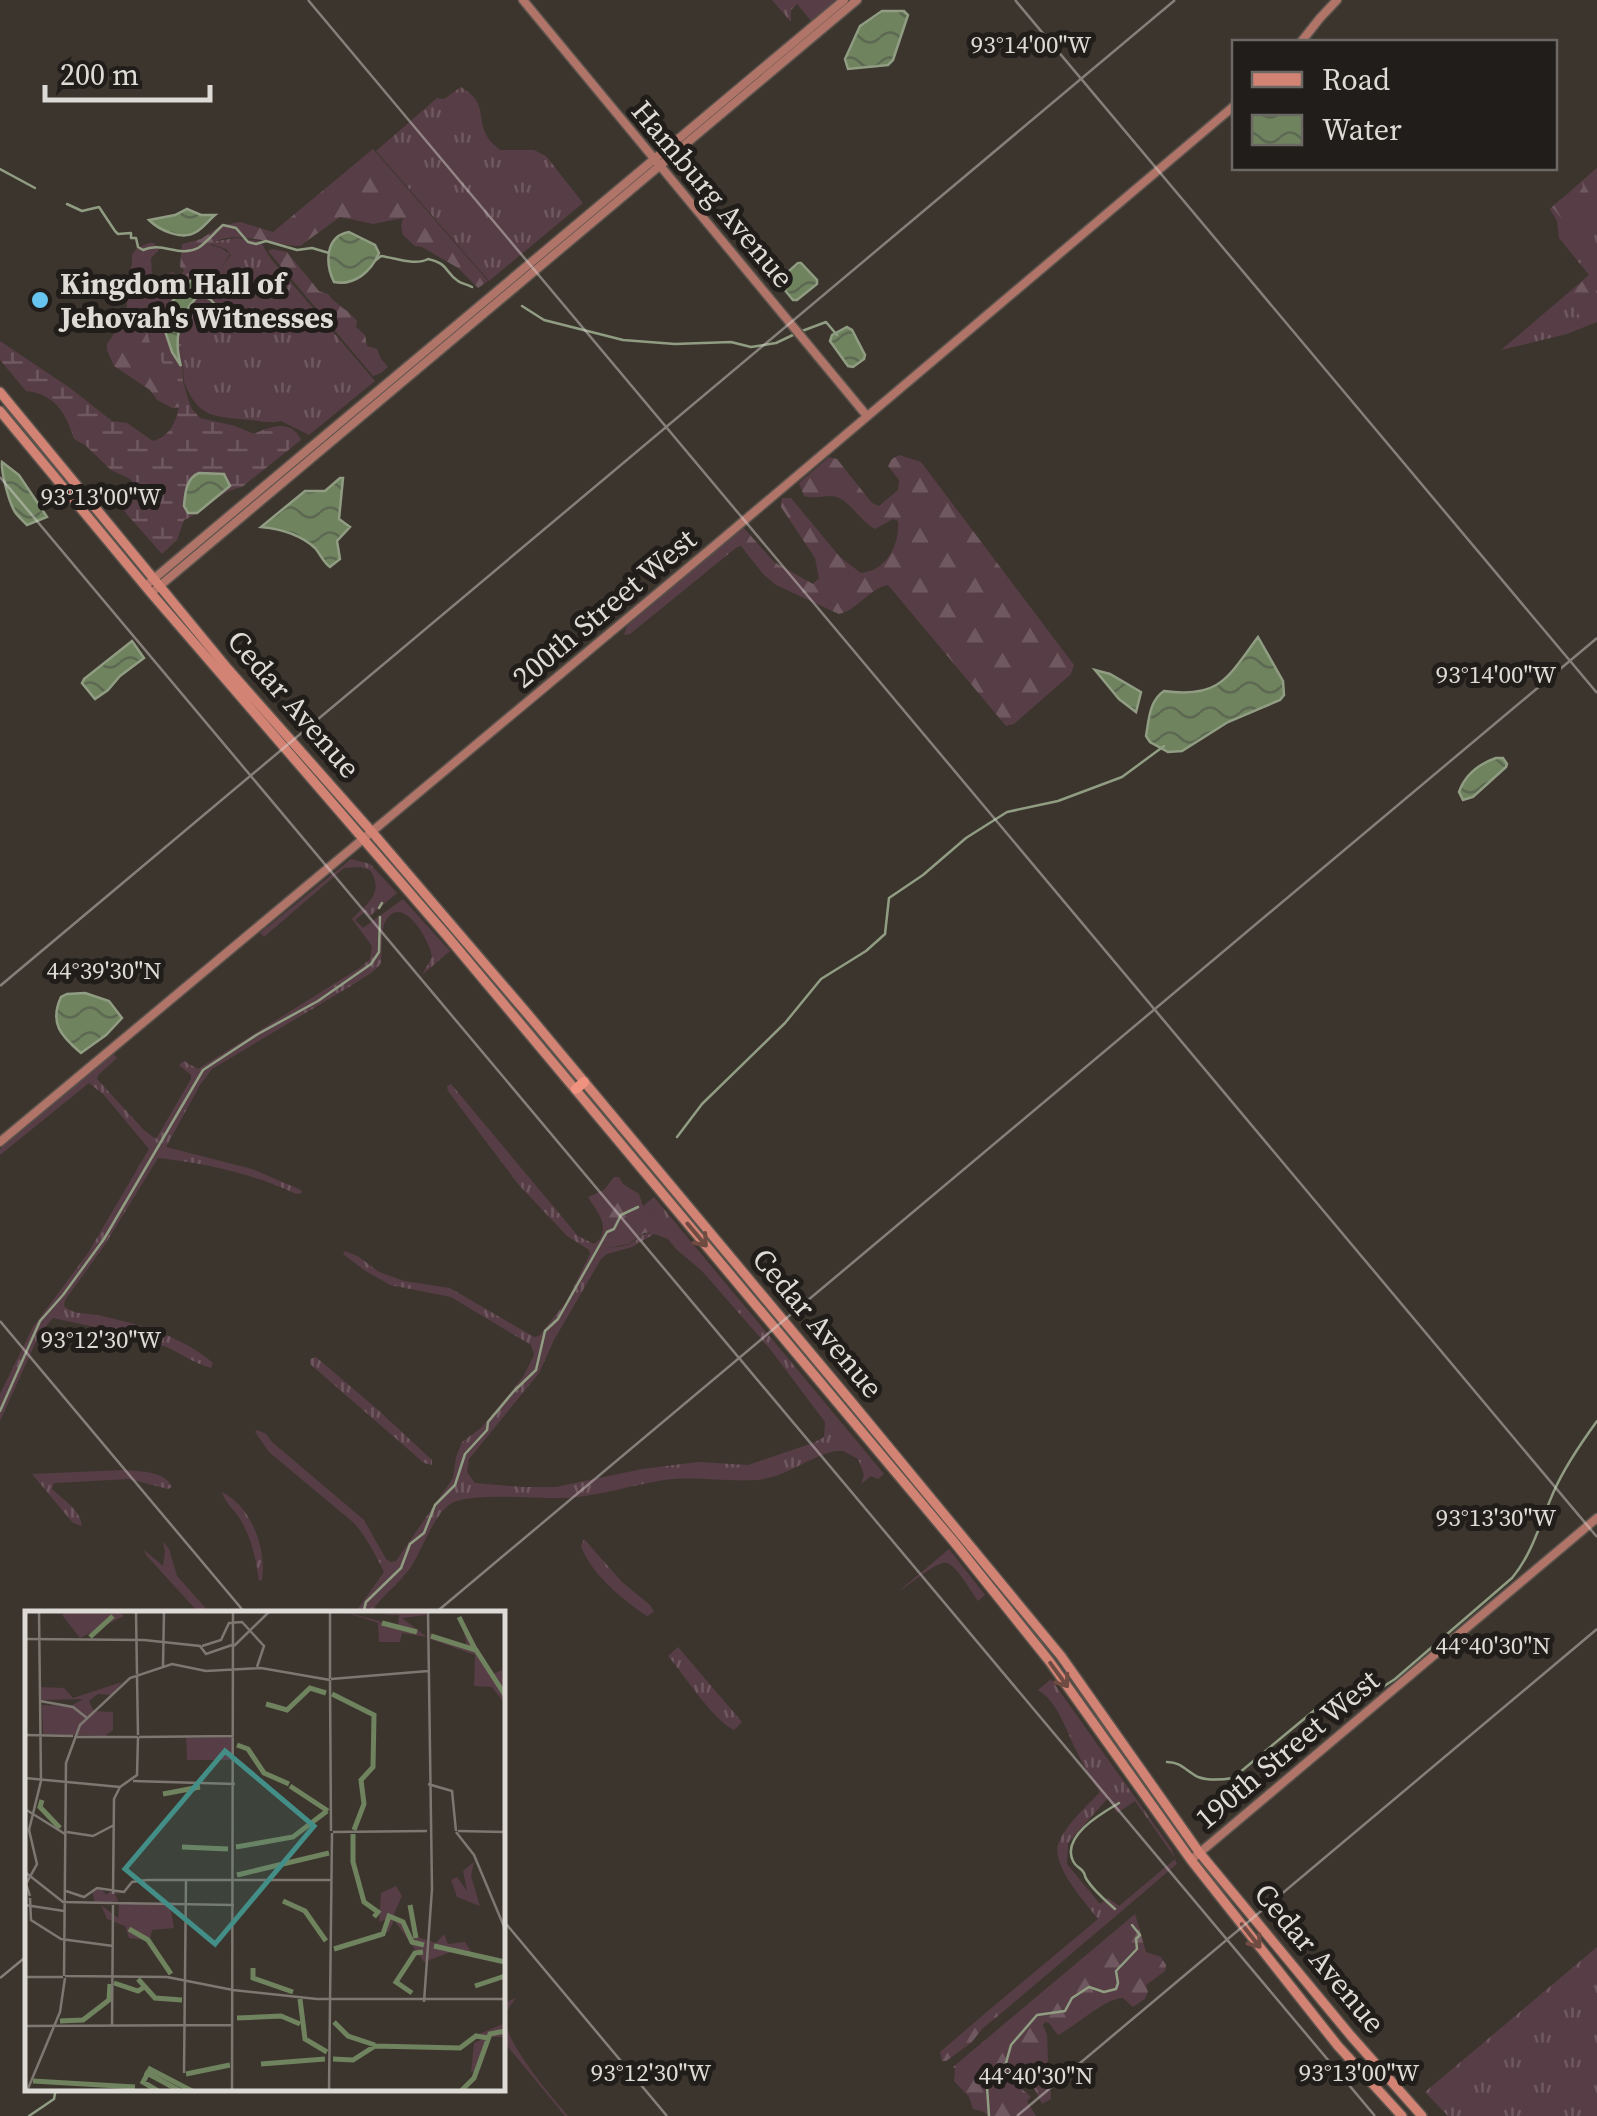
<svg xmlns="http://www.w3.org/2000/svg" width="1597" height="2116" viewBox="0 0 1597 2116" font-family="'Source Serif 4',serif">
  <defs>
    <pattern id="grass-tufts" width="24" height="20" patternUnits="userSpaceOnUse" patternTransform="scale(2.5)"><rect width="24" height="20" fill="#573d45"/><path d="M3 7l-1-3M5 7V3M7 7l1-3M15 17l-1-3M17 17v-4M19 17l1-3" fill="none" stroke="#6f585f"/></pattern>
    <pattern id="forest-firs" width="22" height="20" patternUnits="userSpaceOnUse" patternTransform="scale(2.5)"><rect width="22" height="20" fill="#573d45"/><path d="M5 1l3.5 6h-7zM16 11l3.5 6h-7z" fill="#6f585f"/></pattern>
    <pattern id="wetland-marsh" width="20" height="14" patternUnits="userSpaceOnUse" patternTransform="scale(2.5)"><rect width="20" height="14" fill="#573d45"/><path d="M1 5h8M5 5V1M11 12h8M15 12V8" fill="none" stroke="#6f585f"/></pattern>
    <pattern id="water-waves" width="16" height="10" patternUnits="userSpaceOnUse" patternTransform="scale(2.5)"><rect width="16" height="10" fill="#6f835e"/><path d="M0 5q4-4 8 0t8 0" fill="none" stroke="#5d6952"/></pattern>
  </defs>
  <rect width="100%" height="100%" fill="#3c352e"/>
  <!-- grass -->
  <path fill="url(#grass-tufts)" fill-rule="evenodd" d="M772 0H851L817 28 797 4 791 10V22Z
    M461 87C489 104 475 116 488 138 491 143 496 146 500 150H534L546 156 583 203 489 281 376 151 437 98 444 99Z
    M1597 168V322L1567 334 1501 350 1589 275 1559 238 1557 221 1550 209Z
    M237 238 260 241 271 259 375 381 309 435 281 421C268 424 261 421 249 420 214 416 199 419 184 382L177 283 184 270 203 267 213 273 218 271 231 255 226 249 211 244 216 241Z
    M351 859 370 864 397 893 370 916 365 912 355 920 363 928 403 899 450 951 422 975 432 957C430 941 402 891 385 922 381 929 382 954 381 964L371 973 349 987 212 1069 200 1085 166 1147 252 1169 301 1190 302 1193 296 1194C253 1174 206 1163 158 1158L104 1246 65 1300 64 1306C75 1316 88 1312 102 1316 141 1325 182 1336 213 1363L211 1368C194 1364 178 1351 161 1345 126 1333 90 1326 53 1318L40 1333 0 1421V1394L33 1327 88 1253 149 1149 104 1095 89 1083 0 1155V1149L113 1054 117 1058 98 1075 97 1079 144 1130 156 1139 191 1079V1075L179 1065 184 1061 198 1069 361 967 370 959 372 946 352 919C367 903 385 894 370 870L360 867 344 868 264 937 260 933Z
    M451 1084 578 1236 594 1244 600 1239 607 1248C615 1247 626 1247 633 1242 640 1238 641 1234 650 1233L655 1216 643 1206 654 1197 884 1474 878 1479 871 1476 861 1484 864 1475 858 1459 843 1451H835C808 1457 785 1478 756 1480 726 1482 695 1476 664 1480 631 1485 600 1496 566 1498 538 1499 473 1492 452 1503 435 1512 422 1550 411 1567 399 1584 382 1595 371 1613H355L384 1572C376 1555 366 1537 354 1523L269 1452 255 1432 257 1430 266 1434 272 1442 364 1520 386 1559 391 1562 396 1561 453 1478 456 1457 462 1442 481 1428 523 1377 534 1355 531 1345 451 1297 390 1285 364 1270 343 1254 345 1251 359 1257 379 1272 404 1281 450 1288 534 1337 539 1336 566 1302 590 1254 589 1250 567 1236 518 1184 448 1091 447 1086ZM654 1234 668 1239 676 1249 702 1271 770 1349 825 1422 824 1437 813 1443 748 1465 698 1462 642 1469 556 1487H522L475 1483 467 1472 469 1459 539 1373 554 1340 601 1259 607 1254 632 1247Z
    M316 1357 377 1409 432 1460V1465L424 1463 310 1364V1359Z
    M124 1470C141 1472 164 1470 172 1487L168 1489 129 1479 54 1483 52 1489C63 1500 80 1509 82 1526L73 1523 32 1474Z
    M222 1492C251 1506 267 1549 262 1580L259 1581C256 1559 252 1539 240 1519 234 1509 225 1503 222 1492Z
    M584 1539 622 1582 650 1605 654 1612 647 1616C623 1600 591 1574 581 1546Z
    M163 1542 169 1549 177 1576 210 1613H199L146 1555 144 1550 163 1566 165 1552Z
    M949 1549 985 1595 978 1601C972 1593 956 1565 947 1563 937 1560 909 1586 899 1591Z
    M678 1647 742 1722 734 1730C712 1719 685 1676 668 1656Z
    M1051 1679 1171 1848 1175 1858 1135 1801 1117 1813 1108 1798 1068 1843 1067 1864 1100 1904 1108 1898 1119 1906 1175 1859 1177 1864 998 2016 995 2005 1098 1919C1085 1902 1049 1863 1059 1842 1067 1823 1086 1807 1100 1792 1091 1779 1083 1765 1076 1750 1066 1730 1058 1702 1038 1690Z
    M1597 1947V2116H1448L1425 2092Z
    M516 1998C512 2004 504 2012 505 2020 508 2046 551 2096 568 2116H565L503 2041V2003Z"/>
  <!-- forest -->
  <path fill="url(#forest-firs)" d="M373 149 488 281 478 288 458 268 422 247 415 246 403 235 401 226 403 218 373 224 340 217 300 246C273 246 233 227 210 245L221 248 230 254 220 269 215 272 203 270 191 275 180 267 182 244 201 239 220 226 240 222 273 232Z
    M1597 168V213L1585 224 1578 221 1563 220 1552 207 1561 199 1577 196 1583 187 1582 181Z
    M149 243H154L159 250 151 258 152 277 159 280 172 272 181 279 178 291 169 304 185 395 184 407 172 408 157 400 150 390 114 366 107 350V344L122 322 127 305 124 285 132 265V254L137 248Z
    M272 249 287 252 319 291 328 294C338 307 348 309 357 321L356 327 365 335 367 346 377 349 381 359 388 367 381 373 373 376 268 251Z
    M1589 275 1597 280V290L1591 297 1592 302 1597 307V322L1591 324C1566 309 1568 293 1589 275Z
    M899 455 921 462 1074 665 1071 674 1014 724 1006 726 888 585C868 589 858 610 839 614L776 585 763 574 741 546 737 547 630 634 624 635 627 626 743 527 774 562 813 584 819 578 815 558 781 507 782 498H791L840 557 861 573C886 571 900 545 898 521L893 519 875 529C861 522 851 502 837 497 826 494 816 500 804 496L799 483 829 457 837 459 872 503 879 506 898 490 899 480 888 466 892 459Z
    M614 1177H619L623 1184 639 1194 643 1206 655 1216 659 1223 654 1232 644 1233 629 1244 607 1248 600 1239C609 1223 596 1211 588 1197L604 1190Z
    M1135 1914 1146 1952 1161 1957 1166 1965 1165 1971 1146 1985 1148 1992 1145 1999 1133 2007 1123 1998C1105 1998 1075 2027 1058 2035L1049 2023 1045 2022 1043 2025 1047 2035 1048 2060 1043 2076 1051 2092V2099L1042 2104 1033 2086 1023 2085V2090L1031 2097 1027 2101 1036 2116H988L984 2112 973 2109 969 2097 954 2081 955 2069 953 2067Z
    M995 2005 998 2016 983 2028 971 2043 946 2061H942L940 2052Z"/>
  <!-- wetland -->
  <path fill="url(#wetland-marsh)" d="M188 273 201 278 199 297 188 316 181 337 183 381 188 399 192 409 200 418 235 426 254 434C272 426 291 419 301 440L242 487C220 490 205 512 184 520L177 540 162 554 125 512 111 489 140 502 142 495 130 479 111 470 85 445 74 439C66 413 55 394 26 391L0 360V341L70 388 112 421 127 423 153 441C174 435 178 415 181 395L149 340 146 326 165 293Z"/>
  <!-- water -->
  <path fill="url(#water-waves)" stroke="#909d82" stroke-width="2.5" d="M882 11H904L908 15 893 60 888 65 848 69 845 59 860 26Z
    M187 209 201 215H215C210 219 202 229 196 232 182 241 159 230 149 220L175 215Z
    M349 232 375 245 379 253C371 272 354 286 334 282 325 264 325 236 349 232Z
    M798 263H801L817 280V284L797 300H793L779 283 780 279Z
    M202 272 214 286 204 295 194 286 200 294C179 314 173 338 181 366L172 352 163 325 177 305 171 303 189 282Z
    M847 327 852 330 865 355 864 359 853 367 848 366 830 341 832 335Z
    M2 462 19 475 47 517 27 525C24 522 17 515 15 512 9 502 1 473 2 462Z
    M199 473 224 474 230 486 197 513H188L184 506C185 494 186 478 199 473Z
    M340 478H343L339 519 350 527 337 541 340 559 330 567C323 562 321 555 315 548 300 534 281 529 261 527L305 491H325Z
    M1258 637 1283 681 1284 695 1280 700 1228 722 1182 751 1168 752 1150 742 1146 736C1149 720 1149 701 1164 691 1220 699 1228 677 1258 637Z
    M132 641 144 658 120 676 108 690 95 699 82 683 84 679Z
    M1095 670 1110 674 1141 692 1136 712 1119 699Z
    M1496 758H1503L1507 764 1506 767 1473 797 1463 800 1459 792C1465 775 1479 764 1496 758Z
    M85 993 109 1001 122 1018 106 1035 81 1053C61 1036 49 1023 61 997L67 994Z"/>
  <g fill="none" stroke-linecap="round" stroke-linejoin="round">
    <!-- stream -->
    <path stroke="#909d82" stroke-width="2.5" d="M0 169 35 188
      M67 204 82 211 99 207 115 231 118 234 131 233V238H136L138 247 143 250C163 241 178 258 198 248 206 243 215 232 223 225L236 228 248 242 256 244 266 241 297 250 312 248 329 253
      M376 260 381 256C396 258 415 266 428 259 450 264 444 272 458 281 462 284 467 284 472 287
      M200 294 211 300 227 318
      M522 306 544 320 623 340 675 344 731 342 751 347 776 343 795 334
      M802 331 826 322 837 335
      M379 908 382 903
      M677 1137 702 1104 785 1023 821 979 866 951 885 934 889 898 923 875 966 838 1007 812 1058 801 1122 777 1164 746
      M0 1411 40 1321 63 1295 104 1239 203 1070 258 1034 318 1001 371 964 379 952 380 917
      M363 1614 366 1602 401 1568 410 1544 424 1533 435 1505 455 1485 465 1454 487 1430 488 1422 514 1391 536 1370 545 1331 558 1319 607 1232 614 1229 621 1215 638 1207
      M1167 1762C1181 1762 1186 1771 1198 1777 1209 1781 1221 1780 1233 1778L1316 1709 1360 1692H1375L1395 1679 1512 1578C1533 1553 1541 1520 1554 1491 1565 1466 1581 1443 1597 1421
      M1115 1909C1105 1900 1094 1891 1087 1880 1085 1878 1085 1875 1084 1873 1079 1865 1077 1869 1073 1861 1061 1836 1102 1813 1119 1803
      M29 2116 54 2099 56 2088
      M989 2116 987 2087 996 2080 995 2073 1004 2070 1011 2045 1037 2015 1065 2011 1072 1998 1089 1987 1104 1992 1116 1989 1118 1983 1116 1971 1137 1949 1136 1939 1140 1935 1132 1925"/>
    <defs>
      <path id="secondary" d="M523 0 867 416
        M1301 42 1320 18 1337 0
        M150 582 844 0
        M156 589 857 0
        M0 1142 714 546 1234 106
        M1191 1860 1597 1518"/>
      <path id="primary" d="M0 392 228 669 372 832 526 1012 849 1399 1061 1656 1199 1852 1351 2036 1422 2116
        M0 411 151 593 447 936 954 1542 1050 1662 1191 1860 1338 2046 1402 2116"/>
      <path id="highway" d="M576 1089 584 1082"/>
    </defs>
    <!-- secondary casing -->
    <use href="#secondary" stroke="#59534c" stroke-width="11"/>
    <!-- primary casing -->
    <use href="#primary" stroke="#59534c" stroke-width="12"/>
    <!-- highway casing -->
    <use href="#highway" stroke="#59534c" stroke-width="14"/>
    <!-- secondary -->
    <use href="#secondary" stroke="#b17468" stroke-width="8"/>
    <!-- primary -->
    <use href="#primary" stroke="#d28374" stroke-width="9"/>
    <!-- highway -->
    <use href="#highway" stroke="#f09280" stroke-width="10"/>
  </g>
  <!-- one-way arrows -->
  <defs><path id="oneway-shaft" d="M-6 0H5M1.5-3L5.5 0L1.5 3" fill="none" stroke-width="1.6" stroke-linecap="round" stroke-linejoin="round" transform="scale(2.5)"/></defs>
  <g stroke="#704b42">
    <use href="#oneway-shaft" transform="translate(697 1235) rotate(50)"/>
    <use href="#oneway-shaft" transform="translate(1059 1675) rotate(54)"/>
    <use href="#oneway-shaft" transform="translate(1251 1936) rotate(52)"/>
  </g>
  <!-- ticks -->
  <path fill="none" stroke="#dedad6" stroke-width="2.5" stroke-opacity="0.45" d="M308 0 1597 1537M1015 0 1597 693M0 477 1375 2116M0 986 1175 0M0 1321 246 1614M434 1614 1597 638M502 1919 667 2116M0 1978 28 1955M1017 2116 1597 1629"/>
  <!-- markers -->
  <circle fill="#66c4ef" stroke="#201d1a" stroke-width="4" cx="40" cy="300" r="10"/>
  <g text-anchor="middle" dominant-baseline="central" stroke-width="10" stroke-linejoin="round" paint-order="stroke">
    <!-- street labels -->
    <g font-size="30" fill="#dedad6" stroke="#201d1a">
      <text transform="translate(713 194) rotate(50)">Hamburg Avenue</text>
      <text transform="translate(604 608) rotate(-40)">200th Street West</text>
      <text transform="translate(294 704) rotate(49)">Cedar Avenue</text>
      <text transform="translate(818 1323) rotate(50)">Cedar Avenue</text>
      <text transform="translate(1287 1749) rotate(-40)">190th Street West</text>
      <text transform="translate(1320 1958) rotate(50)">Cedar Avenue</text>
    </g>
    <!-- poi labels -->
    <g font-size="30" font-weight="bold" fill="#dedad6" stroke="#201d1a" text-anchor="start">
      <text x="60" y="283">Kingdom Hall of<tspan x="60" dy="34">Jehovah's Witnesses</tspan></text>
    </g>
  </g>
  <!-- overview -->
  <g transform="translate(25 1611)">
    <rect width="480" height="480" fill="#3c352e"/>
    <path d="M317 0 373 15 374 4H356L398 0 402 4 377 7 402 26 377 22 375 31H354L353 12ZM97 71 87 84 73 83 64 90 69 100 88 101V119L80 125 18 123 17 94 46 95 58 88 17 89 16 76 39 77 48 87ZM208 126V149H162L161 127ZM75 277 82 284 84 281H101L90 283 94 292 145 293 149 317 127 319 123 337 122 329 104 327 100 315 82 308 76 294 93 307 94 293 70 292 67 280ZM480 412V426H466L455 459 446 461 449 432 458 428 454 423Z" fill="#573d45"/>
    <path d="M44 0H93L99 5 55 27 37 4ZM435 6 468 63 477 59 480 93 467 76 449 75 450 44 405 28V22L442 35ZM449 251 446 265 455 295 432 286 426 269 432 266 442 280 438 260ZM371 275 377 285 369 303 386 324 411 332 419 323 423 333 440 331 450 347 426 341 399 351 369 309 364 320 356 324 363 318 362 308 354 311 356 282Z" fill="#573d45"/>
    <path fill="none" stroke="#6f835e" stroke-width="5" d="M434 6 450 38M357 12 392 21M406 25 451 39 480 84M65 26 88 5M307 83 349 104 348 156 336 169 339 193 329 219M241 93 262 99 285 77 301 82M212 134 223 138 239 162 264 173M265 175 303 200M138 183 175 176M17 189 15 196 35 217M328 223V251L339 291 353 301 349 306M157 236 203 238M211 236 268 226 302 200M212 264 304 242M258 290 280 300 301 330M385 294 391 327M104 318 123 329 146 363M409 335 480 351M309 338 358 323 364 305 378 311 387 331 399 334M228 357V367L268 381M113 368 130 387 157 389M89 372 113 380 121 375M450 375 480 365M387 382 371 371 390 342 398 341M275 388 280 428 302 441M212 407 256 405 275 413M35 410 58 409 84 389 85 373M309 411 323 425 350 434M308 448 328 449 350 435 435 437 451 425 463 427M236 453 300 448M120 461 155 480M161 463 205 454M8 470 110 476M133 480 118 471 125 458 167 480M436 480 449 467 465 423 480 420"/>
    <path fill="none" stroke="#7d7771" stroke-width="2.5" d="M111 0 112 63M0 28 119 29 175 35 181 43 207 34M177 35 196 29 204 12 217 11 239 35 232 56M209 35 245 0M138 56 139 0M112 65 113 124M305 68V0M306 68 403 60M305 69 306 220M15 90 48 96 62 107M0 124 48 125M49 126H113M114 126 209 125M0 167 95 176M108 170 210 173M403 173 427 180 431 220M95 176 112 164 113 126M0 198 40 223M433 220 480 221M42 221 68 225 89 214M308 221 402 220M431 221 449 244 480 318M0 261 38 291 88 292M41 280 59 286 72 277 99 281 107 271 122 269H306M88 283 89 188 95 176M5 285 1 273 12 253 4 219 16 170 14 0M5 287 6 309 36 328 88 335M87 292 209 294M0 294 39 300M39 365 41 152 55 114 105 67 147 53 181 60 236 57 305 69M40 365 142 366 208 379M0 366H38M208 379 292 388H480M399 391 407 278 403 0M87 414 88 294M0 415 208 414M159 462 161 269M2 480 35 401 40 367M207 480 208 0M304 480 307 222"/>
    <path fill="#438f88" fill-opacity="0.15" stroke="#438f88" stroke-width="5" d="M200 140 289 215 190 333 100 258Z"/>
    <rect width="480" height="480" fill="none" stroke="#dedad6" stroke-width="5"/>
  </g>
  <g font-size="25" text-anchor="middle" fill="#dedad6" stroke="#201d1a" stroke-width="10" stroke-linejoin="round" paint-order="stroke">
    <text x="1031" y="53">93°14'00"W</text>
    <text x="101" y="505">93°13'00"W</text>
    <text x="1496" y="683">93°14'00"W</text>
    <text x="104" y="979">44°39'30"N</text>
    <text x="101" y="1348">93°12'30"W</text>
    <text x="1496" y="1526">93°13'30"W</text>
    <text x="1493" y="1654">44°40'30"N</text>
    <text x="651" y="2081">93°12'30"W</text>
    <text x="1359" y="2081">93°13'00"W</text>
    <text x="1036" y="2084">44°40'30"N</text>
  </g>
  <!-- legend -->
  <rect x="1232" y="40" width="325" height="130" fill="#201d1a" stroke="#6c6965" stroke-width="2.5"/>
  <rect x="1252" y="72" width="50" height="15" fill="#d28374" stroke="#6c6965" stroke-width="2.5"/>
  <text x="1322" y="90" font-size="30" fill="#dedad6">Road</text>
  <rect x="1252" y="115" width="50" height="30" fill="url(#water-waves)" stroke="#6c6965" stroke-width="2.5"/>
  <text x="1322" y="140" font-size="30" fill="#dedad6">Water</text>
  <!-- scale -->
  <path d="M45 85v15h165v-15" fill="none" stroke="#dedad6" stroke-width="5"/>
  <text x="60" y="85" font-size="30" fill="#dedad6" stroke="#201d1a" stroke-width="8" paint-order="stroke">200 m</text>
</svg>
